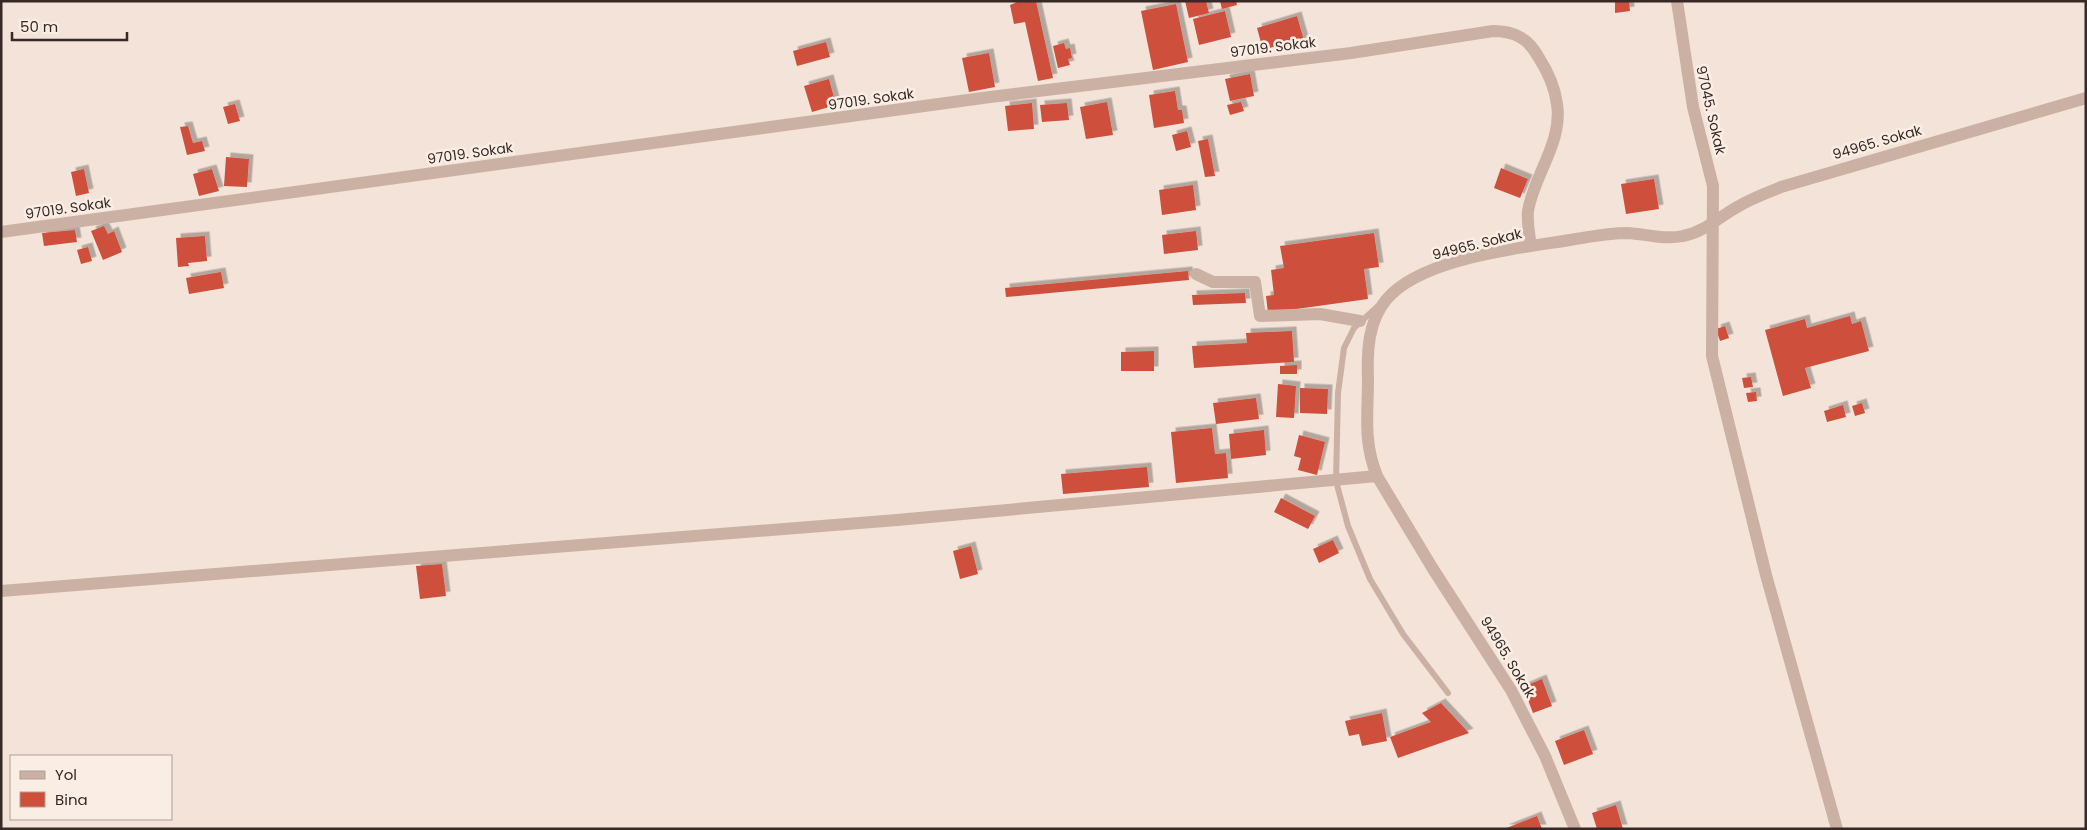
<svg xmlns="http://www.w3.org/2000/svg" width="2087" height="830" viewBox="0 0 2087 830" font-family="Poppins,sans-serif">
  <defs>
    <filter id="shadow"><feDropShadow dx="4.5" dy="-4.5" stdDeviation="0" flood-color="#0004"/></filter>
  </defs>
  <rect width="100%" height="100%" fill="#f3e3d8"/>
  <!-- building -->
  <path fill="#ce4f3a" filter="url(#shadow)" d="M1020 1H1036L1053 78 1038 81 1025 22 1014 24 1010 5Z
    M1185 1H1206L1209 13 1189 18Z
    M1220 1H1236L1237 5 1222 9Z
    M1615 1H1629L1630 11 1615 13Z
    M1176 4 1188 62 1153 70 1141 11Z
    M1225 11 1231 37 1199 45 1193 19Z
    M1297 16 1305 44 1278 52 1276 46 1263 50 1257 28Z
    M826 42 830 57 797 66 793 51Z
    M1064 43 1066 49 1070 48 1072 58 1068 59 1070 65 1058 68 1053 46Z
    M989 53 995 87 969 92 962 58Z
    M1250 74 1254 96 1230 101 1225 79Z
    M829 79 836 105 812 112 804 86Z
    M1175 91 1178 110H1182L1184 123 1154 128 1149 95Z
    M1107 102 1113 135 1086 139 1080 107Z
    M1241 102 1244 111 1230 115 1227 105Z
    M1032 103 1034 129 1008 131 1005 106Z
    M1067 103 1069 120 1042 122 1040 105Z
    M235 104 240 121 228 124 223 107Z
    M188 126 193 143 202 141 205 151 187 155 180 127Z
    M1187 131 1191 147 1176 151 1172 135Z
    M1208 139 1215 176 1205 177 1198 141Z
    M226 157 249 159 247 187 224 186Z
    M1501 168 1528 179 1520 198 1494 188Z
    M84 169 89 193 76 196 71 172Z
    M212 169 219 191 199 196 193 174Z
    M1654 179 1659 209 1626 214 1621 184Z
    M1193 185 1196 210 1162 215 1159 190Z
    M104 226 108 234 114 231 122 252 103 260 91 231Z
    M75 230 77 242 44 246 42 233Z
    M1196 231 1198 250 1164 254 1162 235Z
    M1374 233 1379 267 1364 269 1368 299 1268 313 1266 296 1274 295 1271 270 1284 268 1280 246Z
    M205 236 207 261 188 263 189 266 178 267 176 238Z
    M88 247 92 261 81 264 77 250Z
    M1188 271 1189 280 1006 297 1005 288Z
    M221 272 224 288 189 294 186 278Z
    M1245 293 1246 303 1193 305 1192 295Z
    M1850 316 1852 324 1861 321 1869 351 1805 368 1811 388 1783 396 1765 330 1805 319 1807 328Z
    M1725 326 1729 338 1720 341 1716 329Z
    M1292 331 1294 362 1194 368 1192 346 1247 343 1246 333Z
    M1154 351V371H1121V352Z
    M1297 365V374H1280V366Z
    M1751 377 1753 387 1744 388 1742 378Z
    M1278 384 1296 386 1294 418 1276 417Z
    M1300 388 1328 389 1327 414 1300 413Z
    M1756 392 1757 401 1748 402 1746 393Z
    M1256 398 1259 419 1216 424 1213 403Z
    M1862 403 1865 413 1855 416 1852 406Z
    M1843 405 1846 417 1827 422 1824 411Z
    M1212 428 1215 454 1226 453 1228 478 1176 483 1171 432Z
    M1264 430 1266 455 1231 459 1229 434Z
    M1299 435 1325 442 1317 475 1298 470 1301 458 1294 456Z
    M1147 467 1149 487 1063 494 1061 474Z
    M1281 498 1315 516 1308 529 1274 512Z
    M1333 540 1339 553 1319 563 1313 549Z
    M971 546 978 574 960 579 953 551Z
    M442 564 446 596 420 599 416 566Z
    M1542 679 1552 706 1533 713 1523 687Z
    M1441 703 1469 733 1398 758 1390 737 1431 722 1422 713Z
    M1382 713 1387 741 1362 746 1359 734 1349 736 1345 721Z
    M1584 730 1593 754 1564 765 1555 741Z
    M1616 805 1623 829H1597L1592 813Z
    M1537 816 1542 829H1504Z"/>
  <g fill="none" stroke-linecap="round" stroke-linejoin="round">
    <!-- service -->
    <path stroke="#cbb1a3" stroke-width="6" d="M1377 307 1354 328 1344 348 1338 393 1336 481 1348 526 1370 579 1403 634 1448 693"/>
    <!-- minor -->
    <path stroke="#cbb1a3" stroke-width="12" d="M1677 1 1693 107 1713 186 1712 356 1766 575 1837 829
      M1 232 990 97 1351 53 1493 31C1515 31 1529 39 1539 58 1548 72 1555 88 1557 104 1563 142 1534 175 1528 211 1527 223 1529 234 1531 246
      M1196 274 1213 282H1255L1260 316 1320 314 1360 321
      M1 591 897 520 1377 476
      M1575 829 1545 756 1511 690 1433 569 1377 476C1363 441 1368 415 1368 379 1367 351 1368 322 1386 300 1420 258 1520 248 1570 240 1589 237 1608 233 1627 233 1646 234 1664 240 1683 236 1705 232 1720 216 1739 206 1752 198 1767 193 1781 187L2086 98"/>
  </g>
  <g text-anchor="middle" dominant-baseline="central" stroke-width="5" stroke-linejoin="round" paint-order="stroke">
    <!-- street labels -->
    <g font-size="14" fill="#362926" stroke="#faeee4">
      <text transform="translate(1273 47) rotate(-7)">97019. Sokak</text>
      <text transform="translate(871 99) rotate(-8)">97019. Sokak</text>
      <text transform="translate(1711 110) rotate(77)">97045. Sokak</text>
      <text transform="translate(1877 142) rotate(-16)">94965. Sokak</text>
      <text transform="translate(470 153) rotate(-8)">97019. Sokak</text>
      <text transform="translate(68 208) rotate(-8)">97019. Sokak</text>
      <text transform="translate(1477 244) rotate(-14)">94965. Sokak</text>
      <text transform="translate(1508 657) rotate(59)">94965. Sokak</text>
    </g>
  </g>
  <!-- border -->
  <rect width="2087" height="830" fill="none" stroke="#362926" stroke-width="5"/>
  <!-- legend -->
  <rect x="10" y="755" width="162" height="65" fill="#faeee4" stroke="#ac9f98"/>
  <rect x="20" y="771" width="25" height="8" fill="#cbb1a3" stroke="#ac9f98"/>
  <text x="55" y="780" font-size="15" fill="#362926">Yol</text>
  <rect x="20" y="792" width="25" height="15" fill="#ce4f3a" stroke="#ac9f98"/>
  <text x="55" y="805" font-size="15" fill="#362926">Bina</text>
  <!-- scale -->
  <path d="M12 32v8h115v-8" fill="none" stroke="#362926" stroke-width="2.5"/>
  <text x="20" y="32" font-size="15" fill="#362926" stroke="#faeee4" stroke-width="4" paint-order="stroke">50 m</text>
</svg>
